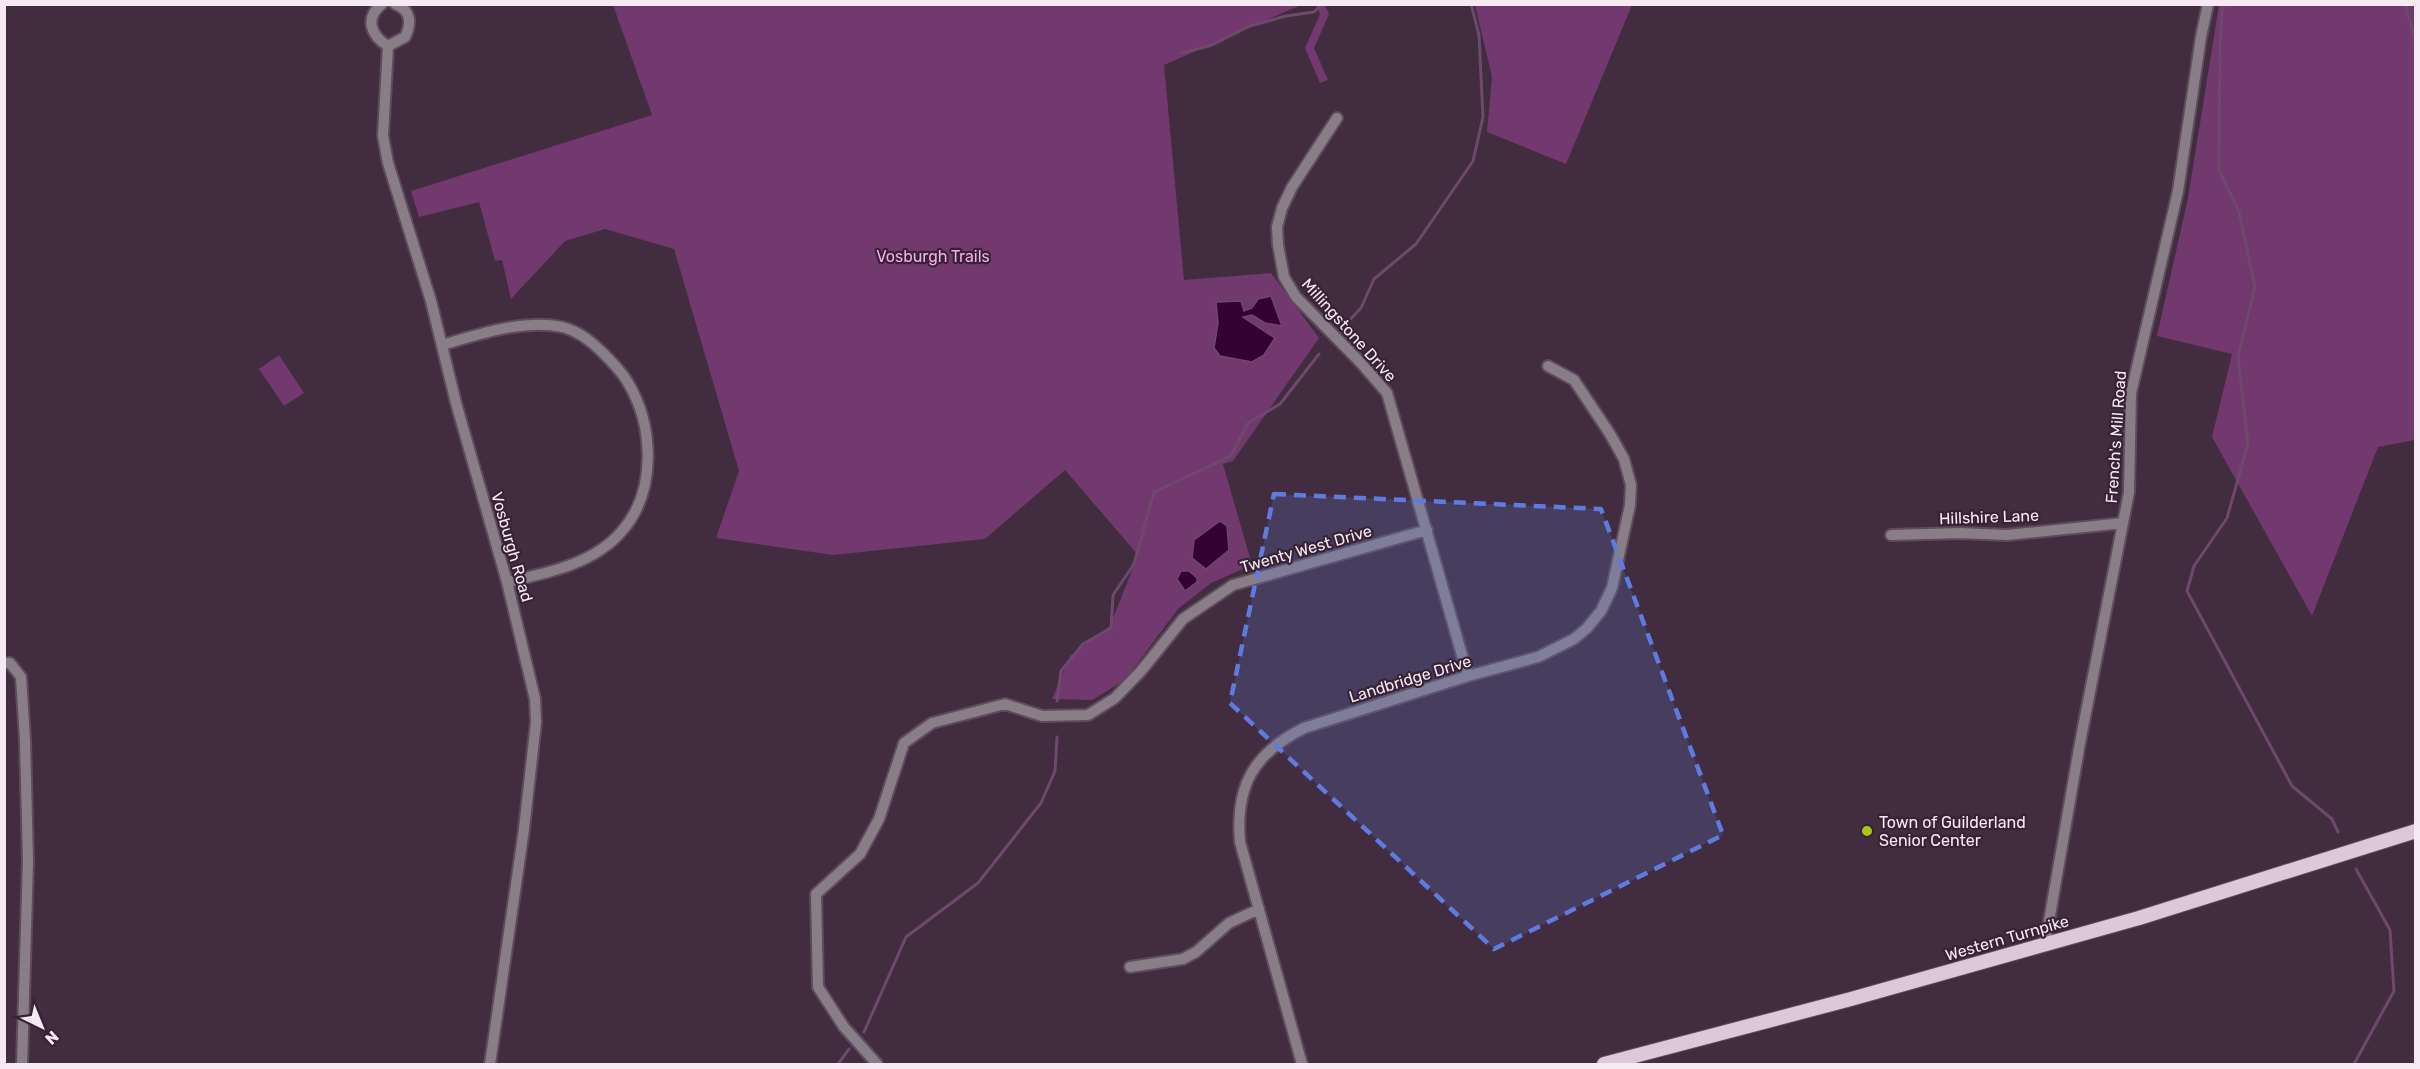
<svg xmlns="http://www.w3.org/2000/svg" width="2420" height="1069" viewBox="0 0 2420 1069" font-family="Rubik,sans-serif">
  <rect width="100%" height="100%" fill="#412d3f"/>
  <!-- green -->
  <path fill="#71396d" d="M613 5H1301L1164 65 1184 280 1271 273 1319 338 1233 461 1223 464 1252 565 1211 583 1178 609 1125 680 1092 700 1052 699 1070 656 1110 626 1138 555 1065 470 985 539 833 555 716 538 739 471 674 249 605 229 565 241 511 299 502 260 495 261 479 202 419 217 411 191 652 115Z
    M1316 5H1325L1329 14 1314 48 1328 80 1320 83 1305 48 1320 14Z
    M1475 5H1632L1566 164 1487 132 1492 77Z
    M2219 5H2415V440L2378 447 2312 616 2212 437 2232 354 2157 336 2188 198Z
    M279 355 304 393 284 406 259 369Z"/>
  <!-- water -->
  <path fill="#350333" stroke="#6f486d" stroke-width="1.5" d="M1271 296 1282 326 1265 323 1252 315 1243 317 1275 338 1264 355 1252 362 1220 356 1214 348 1218 323 1216 302 1241 301 1244 311 1252 308 1258 299Z
    M1220 521 1227 526 1229 550 1206 569 1192 558 1194 540Z
    M1181 571H1189L1197 578V582L1185 591 1177 579Z"/>
  <g fill="none" stroke-linecap="round" stroke-linejoin="round">
    <!-- stream -->
    <path stroke="#6f486d" stroke-width="3" d="M2225 4 2222 10 2220 49 2219 170 2239 212 2255 287 2238 356 2248 444 2227 518 2194 566 2187 591 2292 786 2332 819 2338 832
      M2405 4 2416 43
      M1182 53 1212 45 1250 26 1286 16 1314 12 1322 4
      M1346 324 1361 308 1374 279 1416 244 1473 161 1483 117 1479 35 1471 4
      M1057 701 1061 671 1083 644 1111 628 1113 595 1134 564 1154 492 1231 456 1248 423 1280 404 1319 354
      M864 1032 906 937 978 883 1041 803 1055 771 1057 737
      M838 1064 849 1049
      M2354 1064 2394 991 2390 930 2356 869"/>
    <defs>
      <path id="minor" d="M382 4C364 18 371 36 388 46
        M388 46 383 136 388 163 431 301 456 403 507 582 535 699 536 722 524 829 490 1064
        M388 46 405 37C412 23 411 10 395 4
        M1337 118 1292 187 1282 208 1277 227 1278 245 1284 277 1296 297 1360 362 1387 393 1468 676
        M442 345C480 334 522 319 562 327 579 331 592 342 604 354 612 362 621 371 627 381 654 425 657 491 622 531 594 564 547 573 507 582
        M1891 535 1960 533 2007 535 2123 523
        M4 663H10L21 677 25 740 28 861 22 1064
        M2045 944 2080 743 2129 492 2131 393 2178 191 2201 37 2208 4
        M1130 967 1183 959 1196 952 1229 923 1259 909
        M877 1064 844 1027 818 987 816 894 860 854 879 819 904 743 932 723 1005 704 1042 716 1088 715 1115 698 1141 671 1183 619 1233 585 1427 530
        M1302 1064 1240 842C1235 786 1254 753 1304 728L1468 676 1538 657 1574 639 1587 628 1601 611 1612 588 1630 505 1631 485 1624 459 1610 434 1574 380 1548 366"/>
      <path id="major" d="M1604 1064 1851 999 2139 918 2416 831"/>
    </defs>
    <!-- minor casing -->
    <use href="#minor" stroke="#5e4b5c" stroke-width="14"/>
    <!-- major casing -->
    <use href="#major" stroke="#5e4b5c" stroke-width="16"/>
    <!-- minor -->
    <use href="#minor" stroke="#897e88" stroke-width="10"/>
    <!-- major -->
    <use href="#major" stroke="#ddc7da" stroke-width="14"/>
  </g>
  <!-- marked area -->
  <path fill="#5e7ce0" fill-opacity="0.2" stroke="#5e7ce0" stroke-width="4.5" stroke-dasharray="12 8" stroke-linejoin="round" d="M1274 494 1601 509 1723 835 1494 949 1230 703Z"/>
  <!-- markers -->
  <circle fill="#aac718" stroke="#372335" stroke-width="2" cx="1867" cy="831" r="6"/>
  <g text-anchor="middle" dominant-baseline="central" stroke-width="4.5" stroke-linejoin="round" paint-order="stroke">
    <!-- park labels -->
    <g font-size="16" fill="#f5aaee" stroke="#372335">
      <text x="933" y="256">Vosburgh Trails</text>
    </g>
    <!-- street labels -->
    <g font-size="16" fill="#f6e9f4" stroke="#372335">
      <text transform="translate(1349 330) rotate(48)">Millingstone Drive</text>
      <text transform="translate(2116 437) rotate(-86)">French's Mill Road</text>
      <text transform="translate(1989 517) rotate(-2)">Hillshire Lane</text>
      <text transform="translate(512 547) rotate(74)">Vosburgh Road</text>
      <text transform="translate(1306 549) rotate(-16)">Twenty West Drive</text>
      <text transform="translate(1410 679) rotate(-17)">Landbridge Drive</text>
      <text transform="translate(2007 938) rotate(-16)">Western Turnpike</text>
    </g>
    <!-- poi labels -->
    <g font-size="16" fill="#f6e9f4" stroke="#372335" text-anchor="start">
      <text x="1879" y="822">Town of Guilderland<tspan x="1879" dy="18">Senior Center</tspan></text>
    </g>
  </g>
  <!-- border -->
  <rect width="2420" height="1069" fill="none" stroke="#f6e9f4" stroke-width="12"/>
  <!-- north arrow -->
  <g transform="translate(42 1027) rotate(137)" stroke="#372335" stroke-width="4.5" paint-order="stroke">
  <path d="M0-4.5L10 22L0 15L-10 22Z" fill="#f6e9f4"/>
  <text y="-9" font-size="16" font-weight="bold" text-anchor="middle" fill="#f6e9f4">N</text>
  </g>
</svg>
